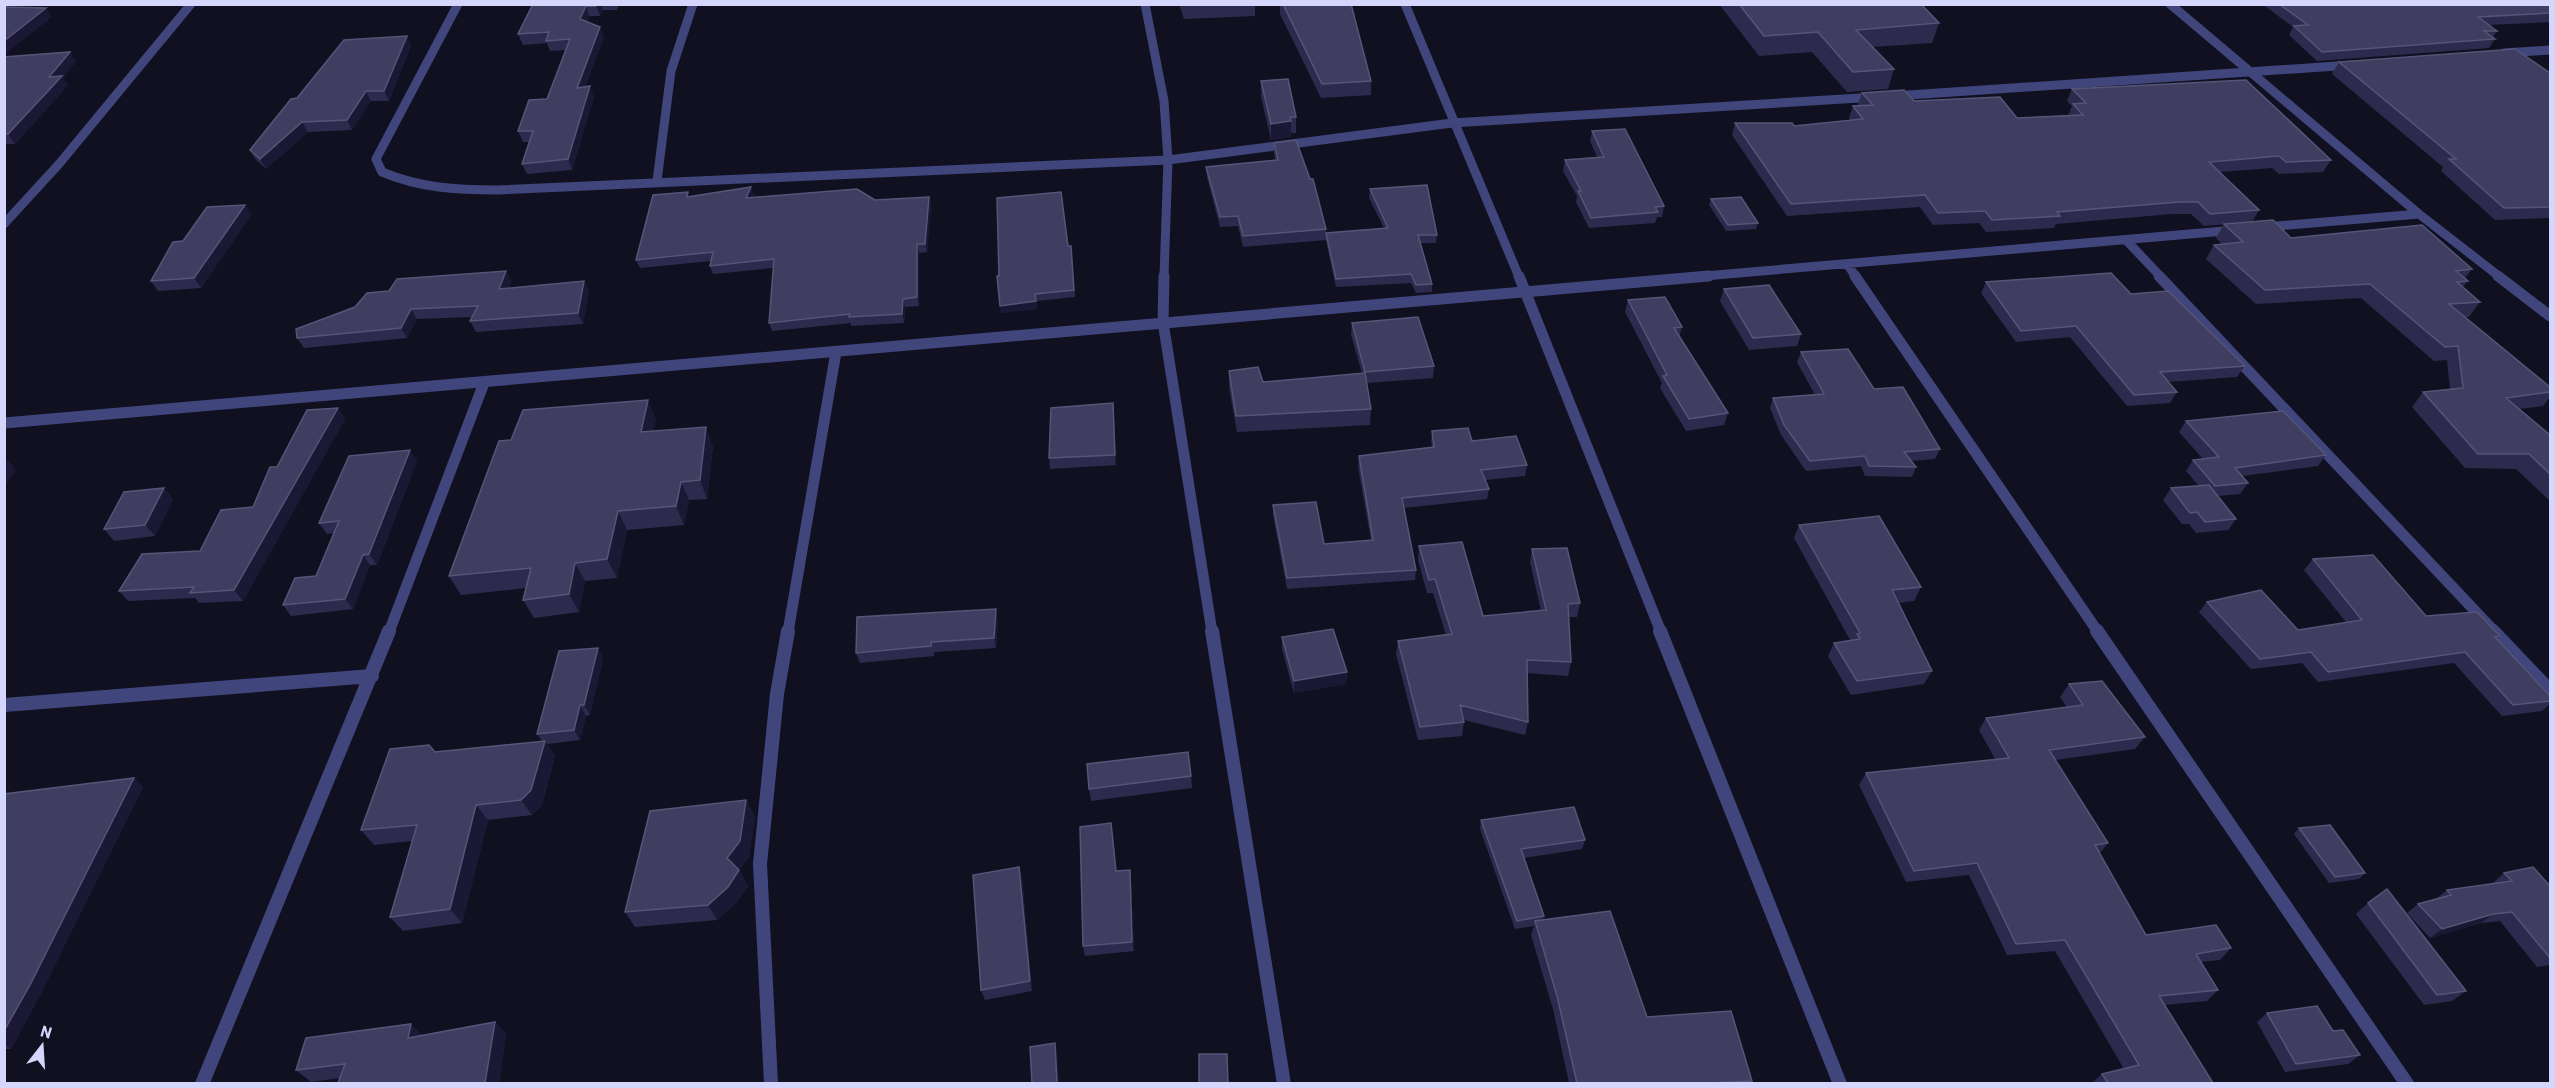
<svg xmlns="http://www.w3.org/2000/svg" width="2555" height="1088" viewBox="0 0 2555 1088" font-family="Barlow,sans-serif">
  <rect width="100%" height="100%" fill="#111021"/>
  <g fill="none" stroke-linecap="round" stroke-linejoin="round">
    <!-- street-far2 -->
    <path stroke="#40467c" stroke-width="9" d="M458 4 376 159 382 172C420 188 457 190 497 190L1168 160 1452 123 1876 97
      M1145 4 1164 101 1168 160 1164 277
      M1405 4 1519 277
      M2170 4 2419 214 2500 277
      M2504 53 2550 50
      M1894 96 2352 65
      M657 181 671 71 693 4
      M4 224 59 164 191 4
      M2265 227 2419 214
      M2126 240 2161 277
      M1847 264 1856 277
      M1692 277 2236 230"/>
    <!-- street-far1 -->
    <path stroke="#40467c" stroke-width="11" d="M1164 276 1163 322 1212 632
      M1519 276 1661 632
      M1855 276 2098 632
      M2159 276 2495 632
      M2498 276 2550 316
      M4 423 1709 276
      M389 632 484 383
      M788 632 836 352"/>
    <!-- street -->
    <path stroke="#40467c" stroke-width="14" d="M1212 631 1284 1084
      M1660 631 1840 1084
      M2097 631 2407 1084
      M2493 631 2550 691
      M4 705 372 676
      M202 1084 389 631
      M771 1084 760 864 777 694 788 631"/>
  </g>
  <!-- wall -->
  <path fill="#2d2b4d" d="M533 4H619L617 10H603L600 16H589L587 22 604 37 585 87 594 97 572 170 527 174 522 164 529 142H523L518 131 547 99 566 50 550 51 547 43 523 45 518 34Z
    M1179 4H1255V16L1184 19Z
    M1280 4H1351L1371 81V95L1321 98 1280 14Z
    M1719 4H1921L1939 23 1932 43 1873 47 1894 69 1888 89 1847 92 1812 52 1759 56Z
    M2262 4H2550V22L2489 25 2497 31 2493 37 2495 39 2489 48 2317 61 2289 35 2293 27Z
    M407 36 411 46 389 101H371L352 130 308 132 266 169 256 160 250 150 297 98Z
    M4 57 76 61 63 78 68 85 15 144H4Z
    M2339 62 2550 73V218L2495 220 2441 171 2443 167 2332 74Z
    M1261 81 1296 117V133H1291V137L1271 140 1261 97Z
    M2072 89 2331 160 2323 172 2279 174 2272 168 2220 172 2259 210 2252 222 2204 226 2191 214H2172L2056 224 2054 228 1986 232 1979 223 1933 225 1920 207 1787 216 1732 135 1735 123 1794 126 1850 120 1849 118 1853 106H1859L1858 104 1862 93 2017 118 2068 115 2072 106 2067 101Z
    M1592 131 1664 206 1662 217H1657L1655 223 1589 228 1576 202 1577 196 1563 171 1565 160 1597 157 1590 141Z
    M1274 143 1326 229V240L1243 247 1238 226 1220 227 1207 177 1206 167 1275 160 1274 153Z
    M1370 189 1437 235 1436 243H1420L1432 284V292L1416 293 1411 283 1336 287 1326 241V233L1384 228 1369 198Z
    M754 196 753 197 875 200 929 197 931 205 927 252 919 253V306L905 307 904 323 851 326V323L772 331 769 323 773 268 713 274 710 266 711 261 640 268 636 260 690 197Z
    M1711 199 1758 223 1756 229 1726 231 1709 205Z
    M245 205 251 215 201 288 158 291 151 281 183 241Z
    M2224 224 2291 238 2472 269 2465 278 2468 281 2463 287 2480 302 2469 317H2464L2550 387V397L2543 406 2519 409 2550 435V501L2516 469 2465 468 2412 407 2423 392 2450 389 2447 360 2434 361 2361 298 2256 304 2206 259 2214 245 2222 244 2216 238Z
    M1068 246H1071L1075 297 1036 301 1037 309 1001 313 999 276Z
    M506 271 511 281 509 288 584 281 589 291 583 324 476 332 470 321 472 317 417 319 407 338 304 348 297 338 355 307 389 291Z
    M1986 282 2131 294 2245 366 2237 377 2168 382 2177 392 2170 403 2127 406 2070 337 2016 342 1981 293Z
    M1724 289 1801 334 1797 346 1749 350 1720 301Z
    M1628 300 1682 327 1679 337 1728 413 1724 425 1686 431 1660 388 1662 383 1625 312Z
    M1352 323 1434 366 1433 378 1367 383 1371 409 1370 425 1237 432 1229 388V371L1263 382 1362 373 1351 335Z
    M1801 352 1874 389 1940 449 1935 459 1911 461 1916 467 1912 477 1865 476 1861 466 1806 471 1781 435 1770 408 1773 398 1815 395 1797 362Z
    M1113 403 1116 465 1050 469 1049 458Z
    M338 408 345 419 243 601 199 603 195 598 128 601 119 591 200 551 253 507 277 467Z
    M656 419 653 431 713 446 707 499 689 500 684 525 627 530 617 578 585 581 579 612 534 618 523 600 526 588 461 595 449 576 511 440Z
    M2186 421 2326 455 2318 466 2243 476 2248 483 2240 494 2217 496 2236 519 2228 530 2196 533 2189 524H2182L2163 500 2171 488 2199 486 2186 471 2193 460 2203 459 2179 432Z
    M1432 431 1472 441 1527 465 1525 476 1485 480 1489 489 1487 499 1404 508 1416 570 1415 580 1287 589 1273 515V505L1324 544 1371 540 1358 467 1359 456 1432 447 1431 441Z
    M417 461 377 565H370L353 609 291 616 283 605 316 576 334 533 327 534 319 523Z
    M164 488 173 500 155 536 114 541 104 529Z
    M1799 525 1921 587 1914 601 1898 603 1932 671 1924 684 1851 695 1828 656 1834 643 1850 640 1794 538Z
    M1419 546 1483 616 1541 611 1530 562 1532 549 1580 603 1577 617H1568L1571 662 1568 676 1527 673 1528 722 1525 735 1464 720V722L1462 736 1418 740 1396 654 1398 641 1446 635 1433 593H1427L1418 560Z
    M2313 559 2426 616 2500 636 2497 639 2550 696V704L2542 711 2502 716 2454 663 2318 682 2302 663 2251 669 2199 612 2207 602 2298 630 2346 622 2304 570Z
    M998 619 996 648 934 652V656L860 663 856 653Z
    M1282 637 1347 672 1346 684 1294 693 1282 649Z
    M603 658 590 715 586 716 580 740 547 744 555 756 542 805 532 815 488 820 462 923 403 931 390 917 412 841 374 845 361 830 435 752 542 741 537 734Z
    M2069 684 2145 737 2135 749 2055 760 2108 843 2100 853 2146 935 2231 948 2220 960 2201 962 2218 990 2207 1001 2165 1005 2213 1083H2092L2102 1074 2124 1069 2055 951 2007 955 1969 875 1906 882 1859 785 1866 773 1995 759 1979 730 1986 718 2067 707 2060 697Z
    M1191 776 1192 788 1091 801 1089 789Z
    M134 778 143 787 41 993 11 1049H4V794Z
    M746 800 755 817 749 857 739 870 748 886 736 903 717 920 635 927 625 912Z
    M1481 820 1585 840 1582 849 1524 858 1544 916 1543 920 1647 1017 1752 1081 1751 1083H1569L1553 1009 1531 935 1534 926 1515 929 1480 829Z
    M2299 828 2365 873 2359 879 2329 883 2294 834Z
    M1113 833 1116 871 1131 880 1134 951 1085 956 1083 946Z
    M1019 867 1022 877 1032 991 985 1000 981 990Z
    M2504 873 2550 886V965L2537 967 2500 921 2481 923 2430 938 2407 913 2418 904 2436 899 2447 890 2494 884 2493 883Z
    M2368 903 2466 991 2452 1001 2424 1005 2356 914Z
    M2267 1013 2333 1031 2360 1055 2348 1064 2285 1072 2257 1022Z
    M495 1022 506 1034 499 1083H338L340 1078 311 1082 296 1070 422 1035Z"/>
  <!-- shaded-wall -->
  <path fill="#1a1834" d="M597 4H601L603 10 600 16 596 6Z
    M586 6 589 16 584 30 580 19Z
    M46 8 52 17 4 55V41Z
    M600 27 604 37 581 98 577 88Z
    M407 36 411 46 389 101 384 91Z
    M70 52 76 61 63 78 68 85 15 144 8 134 49 77Z
    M590 86 594 97 572 170 568 159Z
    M366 91 371 101 352 130 347 120Z
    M1291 121V137L1271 140V124Z
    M302 122 308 132 266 169 260 159Z
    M751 187 754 196 749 206 746 198Z
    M929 197 931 205 927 252 925 244Z
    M245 205 251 215 201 288 194 278Z
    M917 244 919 253V306L917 297Z
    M506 271 511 281 504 300 499 289Z
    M584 281 589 291 583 324 578 313Z
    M903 299 905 307 904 323 902 314Z
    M1036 301 1037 309 1001 313 1000 306Z
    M411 309 417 319 407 338 401 328Z
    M648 400 656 419 649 451 641 432Z
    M1113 403 1114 413 1116 465 1115 455Z
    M338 408 345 419 243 601 234 590Z
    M706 427 713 446 707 499 700 480Z
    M410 450 417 461 377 565 369 554Z
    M8 460 16 470 4 487V465Z
    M681 482 689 500 684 525 676 506Z
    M164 488 173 500 155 536 145 525Z
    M618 511 627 530 617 578 607 559Z
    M363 555 370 565 353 609 345 599Z
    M575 563 585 581 579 612 569 594Z
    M996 609 998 619 996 648 994 638Z
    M598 648 603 658 590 715 584 705Z
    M1347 672 1346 684 1294 693V681Z
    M580 705 586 716 580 740 574 730Z
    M545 741 555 756 542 805 532 815 521 800Z
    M134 778 143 787 41 993 11 1049 4 1044V1031Z
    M746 800 755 817 749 857 736 874 727 858Z
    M476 805 488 820 462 923 450 909Z
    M1019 867 1022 877 1032 991 1030 981Z
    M739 870 748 886 736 903 717 920 708 905Z
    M1130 870 1131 880 1134 951 1132 942Z
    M2493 914 2481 923 2430 938 2442 929Z
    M495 1022 506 1034 499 1083H485Z
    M411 1024 424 1037 408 1038Z
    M1055 1043 1057 1048 1059 1083H1057Z"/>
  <!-- building -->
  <path fill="#3f3d60" stroke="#565578" stroke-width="1.5" d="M533 4H597L596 6H586L580 19 600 27 577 88 590 86 568 159 522 164 533 131H518L529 100 547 99 570 39 546 41 549 32 518 34Z
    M1283 4H1351L1371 81 1322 84Z
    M1739 4H1921L1939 23 1856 30 1894 69 1853 72 1818 32 1764 36Z
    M2279 4H2550V13L2478 17 2497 31H2484L2495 39 2322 52 2294 26 2308 25Z
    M4 7 46 8 4 41Z
    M407 36 384 91H366L347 120 302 122 260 159 250 150 291 99 297 98 344 40Z
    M2515 49 2550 73V207L2504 208 2449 159H2456L2339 62Z
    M70 52 49 77 62 76 8 134H4V57Z
    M1288 79 1296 117H1290L1291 121 1271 124 1261 81Z
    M2246 80 2331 160 2286 162 2279 156 2209 162 2259 210 2210 214 2198 202H2179L2057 212 2060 216 1992 220 1985 211 1938 213 1925 195 1791 204 1735 123H1792L1794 126 1863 119 1853 106 1873 105 1862 93 1904 90 1914 101 2000 97 2017 118 2083 115 2073 104 2086 103 2072 89Z
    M1625 129 1664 206 1655 207 1658 212 1591 218 1578 191H1581L1565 160 1604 157 1592 131Z
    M1296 140 1310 179H1313L1326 229 1243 236 1238 216 1220 217 1206 167 1278 160 1274 143Z
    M1427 185 1437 235H1418L1432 284 1416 285 1411 274 1336 279 1326 233 1388 228 1370 189Z
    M751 187 746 198 857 189 875 200 929 197 925 244H917V297L903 299 902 314 849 317 850 314 769 323 774 259 710 266 713 252 636 260 653 195 688 192 687 197Z
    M1061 192 1068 246H1071L1074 290 1035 294 1036 301 1000 306 997 276H999L997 198Z
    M1741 197 1758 223 1728 225 1711 199Z
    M245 205 194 278 151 281 173 242 183 241 207 207Z
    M2273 220 2291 238 2422 225 2472 269 2456 271 2468 281 2457 282 2480 302 2449 304 2550 387V392L2506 398 2550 435V474L2529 454H2478L2423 392 2463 388 2458 346 2445 347 2370 284 2265 290 2214 245 2243 242 2224 224Z
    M506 271 499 289 584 281 578 313 470 321 478 306 411 309 401 328 297 338 296 329 355 307 367 293 389 291 397 279Z
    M2111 273 2131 294 2168 291 2245 366 2160 372 2177 392 2134 395 2076 326 2021 331 1986 282Z
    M1769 285 1801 334 1753 338 1724 289Z
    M1665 297 1682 327 1674 328 1728 413 1689 419 1663 376 1667 375 1628 300Z
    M1418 317 1434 366 1365 372 1352 323Z
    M1848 349 1874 389 1903 387 1940 449 1904 452 1916 467 1869 466 1865 456 1810 461 1784 425 1773 398 1824 394 1801 352Z
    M1258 367 1263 382 1365 373 1371 409 1236 416 1229 371Z
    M648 400 641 432 706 427 700 480 681 482 676 506 618 511 607 559 575 563 569 594 523 600 531 568 449 576 499 441 511 440 523 410Z
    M1113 403 1115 455 1049 458 1051 408Z
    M338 408 234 590 190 593 194 587 119 591 142 554 200 551 221 510 253 507 270 467H277L307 410Z
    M2283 411 2326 455 2235 468 2248 483 2215 486 2193 460 2219 457 2186 421Z
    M1468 428 1472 441 1516 436 1527 465 1481 470 1489 489 1402 498 1416 570 1287 578 1273 505 1316 502 1324 544 1373 540 1359 456 1434 447 1432 431Z
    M410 450 369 554 363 555 345 599 283 605 295 578 316 576 339 521 319 523 349 456Z
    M2209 485 2236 519 2205 522 2197 512 2190 513 2171 488Z
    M164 488 145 525 104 529 124 492Z
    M1879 516 1921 587 1892 590 1932 671 1857 681 1834 643 1860 639 1857 634 1860 633 1799 525Z
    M1462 542 1483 616 1546 610 1532 549 1567 548 1580 603 1568 604 1571 662 1527 660 1528 722 1460 705 1464 722 1420 727 1398 641 1452 634 1435 579 1429 580 1419 546Z
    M2373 555 2426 616 2477 612 2500 636 2495 637 2550 696V701L2513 705 2465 652 2328 672 2311 652 2260 659 2207 602 2261 590 2298 630 2362 620 2313 559Z
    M996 609 994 638 931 642V646L856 653 857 617Z
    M1333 629 1347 672 1294 681 1282 637Z
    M598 648 584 705H580L574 730 537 734 559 651Z
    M2102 681 2145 737 2049 750 2108 843 2095 845 2146 935 2216 925 2231 948 2196 954 2218 990 2159 996 2213 1083H2108L2102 1074 2139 1065 2065 940 2016 944 1977 863 1914 871 1866 773 2009 758 1986 718 2083 705 2069 684Z
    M545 741 531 790 521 800 476 805 450 909 390 917 417 825 361 830 390 749 429 745 435 752Z
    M1188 752 1191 776 1089 789 1087 764Z
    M134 778 30 985 4 1031V794Z
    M746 800 740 841 727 858 739 870 728 887 708 905 625 912 650 811Z
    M1574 807 1585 840 1521 849 1544 916 1517 921 1481 820Z
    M1111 823 1116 871 1130 870 1132 942 1083 946 1080 827Z
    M2330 825 2365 873 2335 877 2299 828Z
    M1019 867 1030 981 981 990 973 875Z
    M2533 867 2550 886V958L2512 912 2493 914 2442 929 2418 904 2451 895 2447 890 2512 881 2504 873Z
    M2387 889 2466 991 2437 995 2368 903Z
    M1610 911 1647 1017 1731 1011 1752 1081 1712 1083H1577L1557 996 1535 921Z
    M2317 1006 2333 1031 2343 1030 2360 1055 2296 1064 2267 1013Z
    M495 1022 485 1083H338L345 1064 296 1070 306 1038 411 1024 408 1038Z
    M1055 1043 1057 1083H1032L1030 1047Z
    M1199 1054H1227L1228 1083H1199Z"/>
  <!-- border -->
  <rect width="2555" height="1088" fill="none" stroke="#d5d6fb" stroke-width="12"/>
  <!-- north arrow -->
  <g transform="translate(42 1046) rotate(17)" stroke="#111021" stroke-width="4.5" paint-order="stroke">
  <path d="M0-4.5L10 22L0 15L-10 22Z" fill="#d5d6fb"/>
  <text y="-9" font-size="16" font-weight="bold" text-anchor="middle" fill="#d5d6fb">N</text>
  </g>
</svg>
